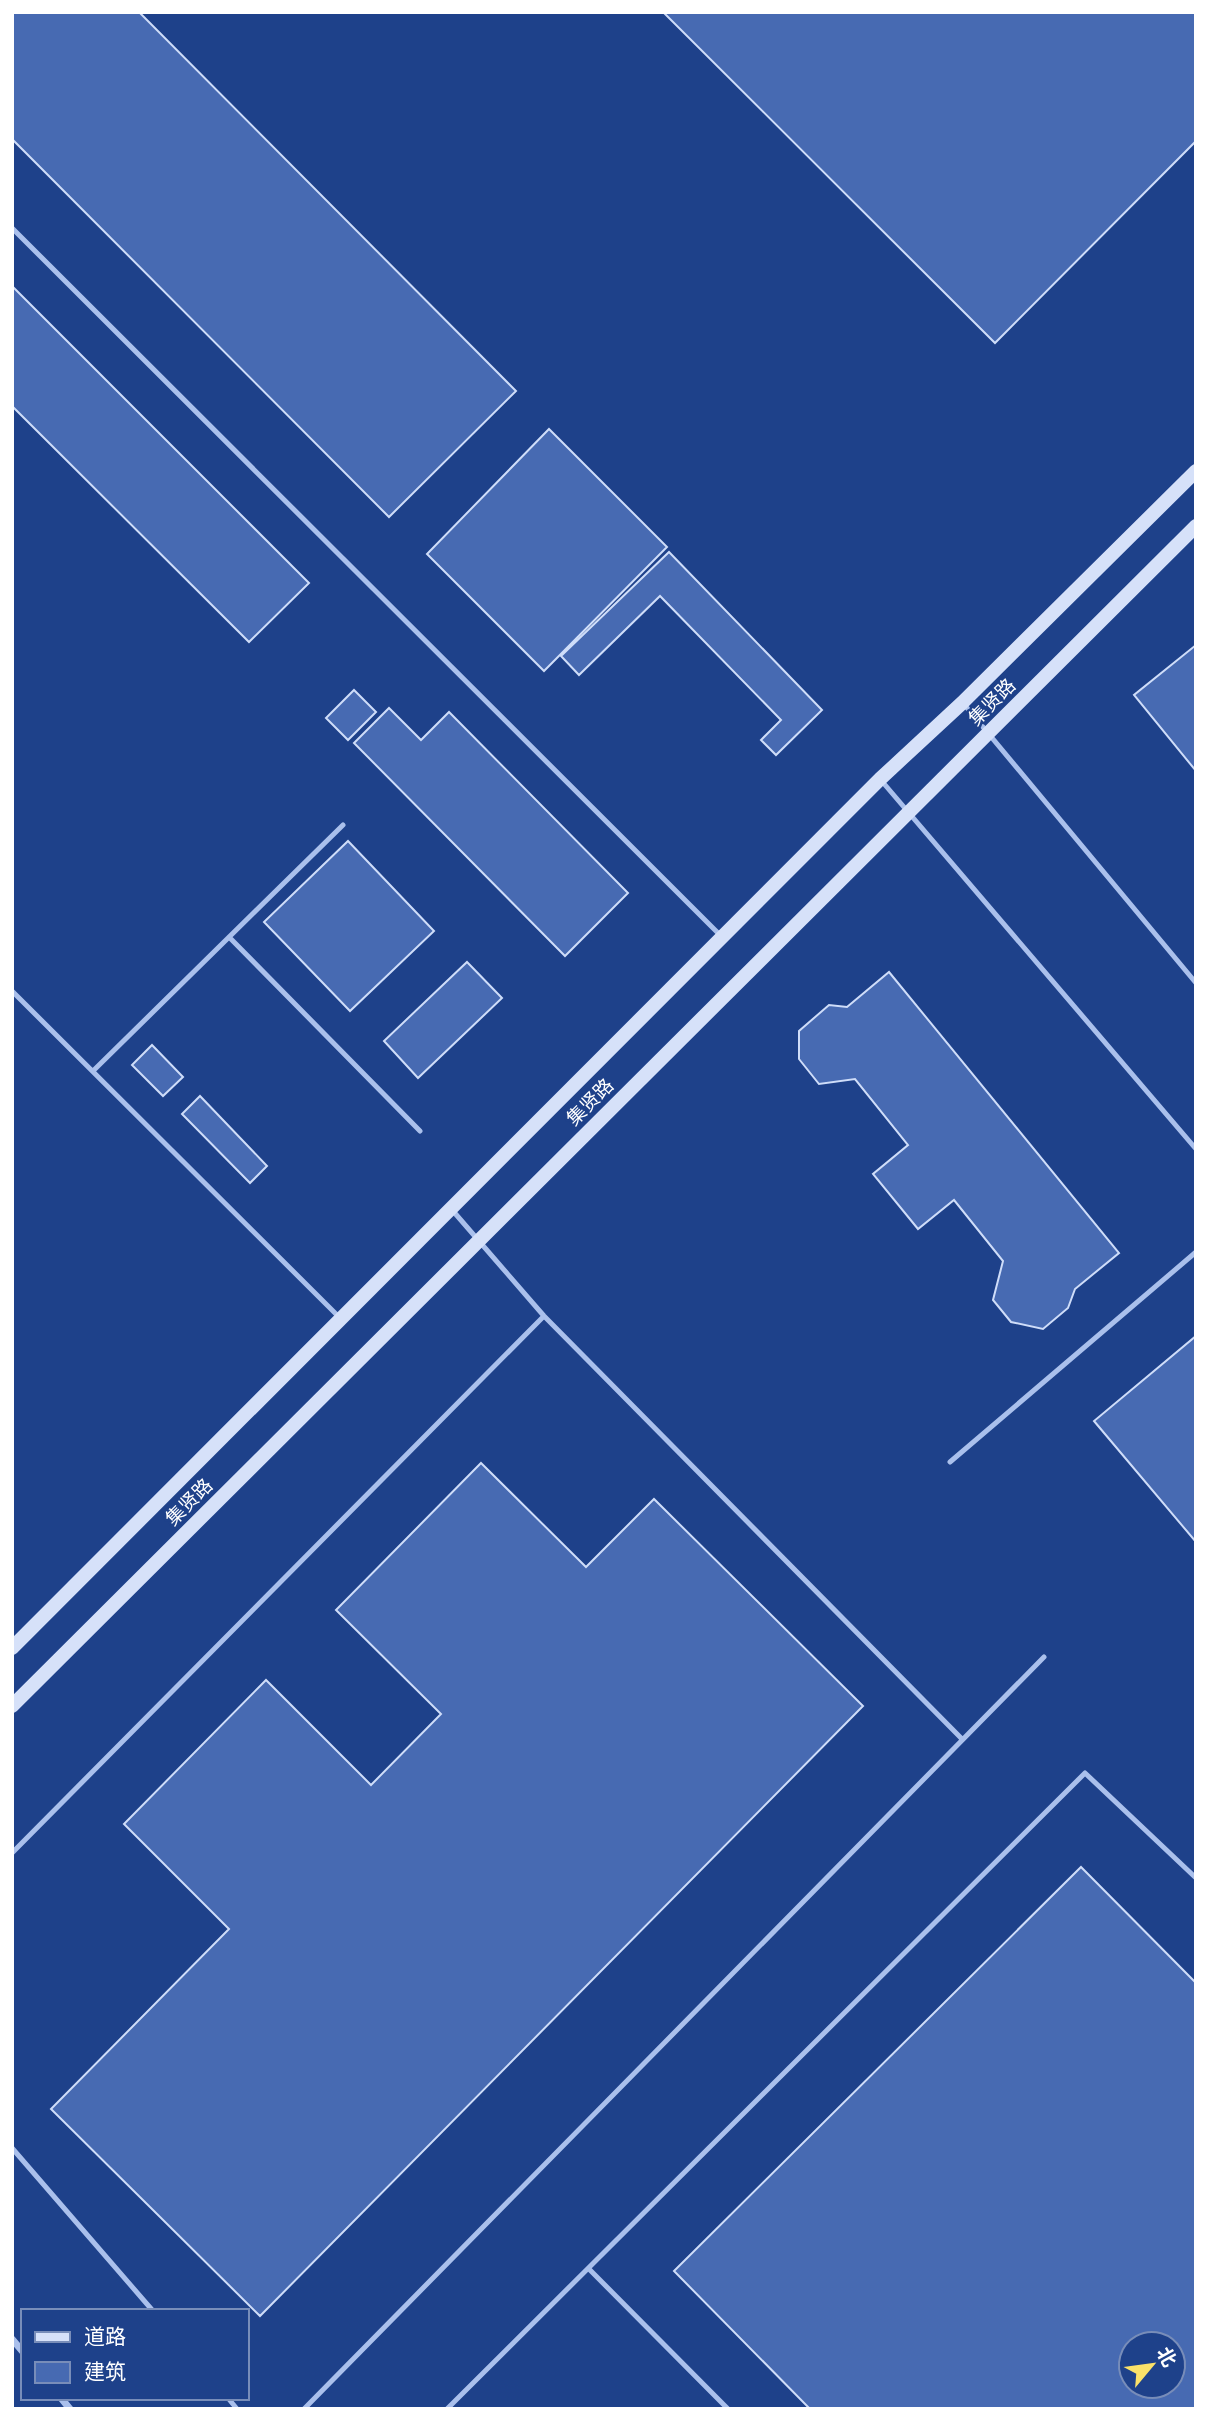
<svg xmlns="http://www.w3.org/2000/svg" width="1208" height="2421" viewBox="0 0 1208 2421" font-family="Roboto,'Noto Sans SC',sans-serif">
  <rect width="100%" height="100%" fill="#1e418a"/>
  <!-- building -->
  <path fill="#476ab2" stroke="#cfddf9" stroke-width="2" fill-rule="evenodd" d="M12 12H139L516 391 389 517 12 139Z
    M663 12H1196V141L995 343Z
    M12 286 309 583 249 642 12 406Z
    M549 429 667 547 544 671 427 554Z
    M669 552 822 710 776 755 761 740 781 720 660 596 579 675 561 656Z
    M1196 645V771L1134 695Z
    M354 690 376 712 348 740 326 718Z
    M389 708 421 740 449 712 628 893 565 956 354 743Z
    M348 841 434 931 350 1011 264 922Z
    M467 962 502 998 418 1078 384 1041Z
    M889 972 1119 1253 1075 1289 1068 1308 1043 1329 1011 1322 993 1300 1003 1261 954 1200 918 1229 873 1174 908 1145 855 1079 819 1084 799 1059V1031L829 1005 847 1007Z
    M152 1045 183 1077 163 1096 132 1065Z
    M200 1096 267 1166 250 1183 182 1114Z
    M1196 1336V1542L1094 1421Z
    M481 1463 586 1567 654 1499 863 1706 260 2316 51 2109 229 1929 124 1824 266 1680 371 1785 441 1714 336 1610Z
    M1081 1867 1196 1983V2409H810L674 2271ZM1131 2344H1173V2386H1131Z"/>
  <g fill="none" stroke-linecap="round" stroke-linejoin="round">
    <!-- lane -->
    <path stroke="#aac0ec" stroke-width="5" d="M12 228 721 936
      M963 703 1196 983
      M880 779 1196 1149
      M229 937 420 1131
      M12 991 340 1318
      M93 1071 343 825
      M453 1211 544 1316 962 1739
      M950 1462 1196 1252
      M12 1853 544 1316
      M12 2148 153 2311
      M589 2269 728 2409
      M228 2398 237 2409
      M304 2409 1044 1657
      M447 2409 1085 1773 1196 1878"/>
    <!-- street -->
    <path stroke="#aac0ec" stroke-width="7" d="M12 2339 23 2352
      M61 2398 70 2409"/>
    <!-- secondary -->
    <path stroke="#d6e1f9" stroke-width="14" d="M12 1648 880 779 962 703 1196 471
      M12 1706 1196 526"/>
  </g>
  <g text-anchor="middle" dominant-baseline="central" stroke-width="5" stroke-linejoin="round" paint-order="stroke">
    <!-- street labels -->
    <g font-size="19" fill="#fff" stroke="#1e418a">
      <text transform="translate(992 702) rotate(-45)">集贤路</text>
      <text transform="translate(590 1102) rotate(-45)">集贤路</text>
      <text transform="translate(189 1502) rotate(-45)">集贤路</text>
    </g>
  </g>
  <!-- border -->
  <rect width="1208" height="2421" fill="none" stroke="#ffffff" stroke-width="28"/>
  <!-- legend -->
  <rect x="21" y="2309" width="228" height="91" fill="#1e418a" stroke="#788db9" stroke-width="2"/>
  <rect x="35" y="2332" width="35" height="10" fill="#d6e1f9" stroke="#788db9" stroke-width="2"/>
  <text x="84" y="2344" font-size="21" fill="#ffffff">道路</text>
  <rect x="35" y="2362" width="35" height="21" fill="#476ab2" stroke="#788db9" stroke-width="2"/>
  <text x="84" y="2379" font-size="21" fill="#ffffff">建筑</text>
  <!-- north arrow -->
  <g transform="translate(1152 2365) rotate(61)"><circle r="33" fill="#1e418a" stroke="#788db9" stroke-width="2"/>
  <path d="M0-5L12 26L0 18L-12 26Z" fill="#fae169"/>
  <text y="-10" font-size="19" font-weight="bold" text-anchor="middle" fill="#ffffff">北</text>
  </g>
</svg>
